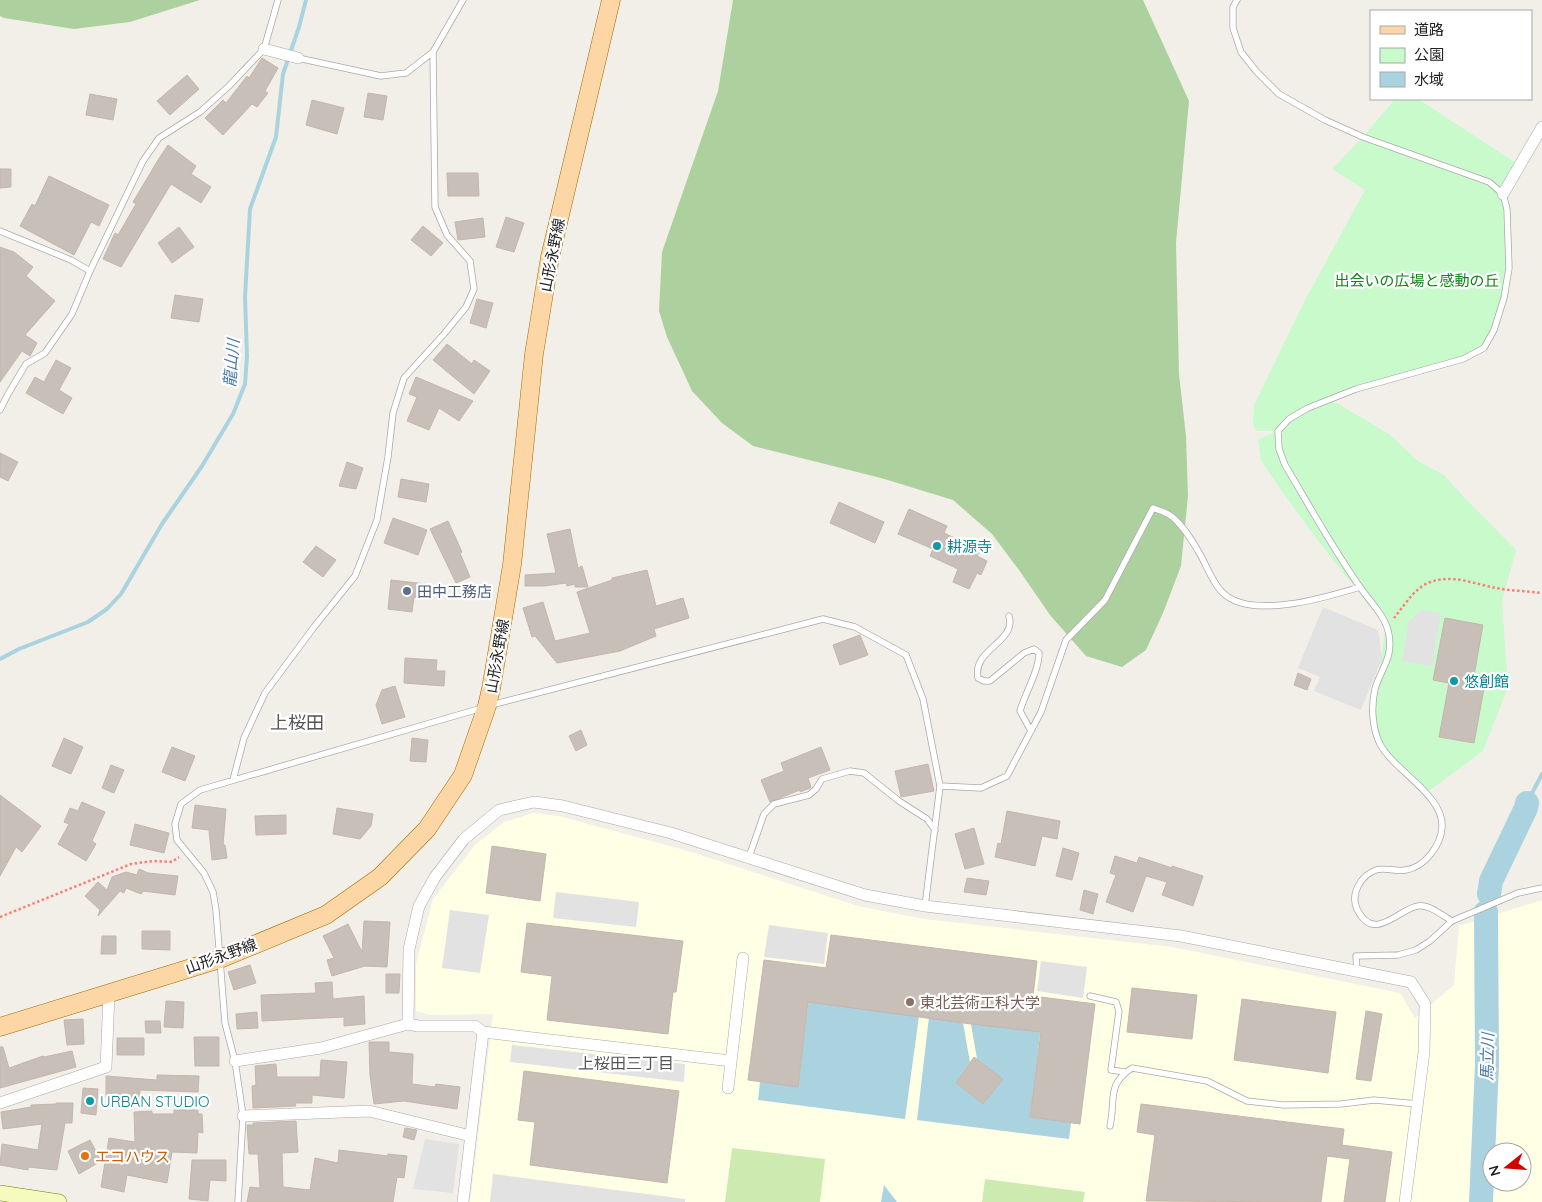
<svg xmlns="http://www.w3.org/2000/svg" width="1542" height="1202" viewBox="0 0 1542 1202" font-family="Quicksand,'Noto Sans JP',sans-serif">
  <rect width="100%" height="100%" fill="#f2efe9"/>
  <!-- education -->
  <path fill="#ffffe5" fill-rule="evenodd" d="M533 813 559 816 688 851 858 906 924 919 1172 947 1400 993 1415 1018 1454 985 1459 926 1542 900V1202H470L493 1014 430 1015 416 1011V964L433 899 475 845 504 822ZM1492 1152H1522V1182H1492Z"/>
  <!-- grass -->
  <path fill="#cdebb0" d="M732 1148 825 1159 820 1202H725Z
    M985 1179 1085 1192 1083 1202H982Z"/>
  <!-- forest -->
  <path fill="#add19e" d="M0 0H200L130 22 74 29 4 18 0 16Z
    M733 0H1143L1189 101 1176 243 1179 374 1186 436 1188 496 1181 566 1163 613 1146 650 1122 667 1086 656 1050 615 1019 570 992 534 953 500 881 478 753 446 722 423 692 391 667 337 659 311 662 252 718 91Z"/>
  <!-- park -->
  <path fill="#c8facc" d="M1395 99H1418L1519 165 1503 194 1509 236 1504 298 1487 342 1453 362 1330 399 1389 434 1418 461 1444 475 1464 497 1516 550 1502 601 1508 687 1483 751 1426 793 1391 758 1377 737 1372 712 1386 627 1319 542 1281 490 1261 460 1258 440 1277 431H1256L1253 424 1254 405 1304 302 1365 190 1332 169 1363 137Z"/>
  <!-- parking -->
  <path fill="#e2e2e2" d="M1323 607 1378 630 1382 658 1361 710 1314 691 1320 677 1298 668Z
    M1422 610 1441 613 1432 666 1402 661 1409 621Z
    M556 892 639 902 636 927 553 918Z
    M450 910 489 915 480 973 442 968Z
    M769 925 828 933 824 964 764 957Z
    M1041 961 1087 967 1083 998 1037 991Z
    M512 1045 685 1064 684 1082 510 1062Z
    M425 1139 459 1144 453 1193 413 1189Z
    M493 1174 685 1199V1202H490Z"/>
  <!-- water -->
  <path fill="#aad3df" d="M811 981 919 1016 905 1119 758 1100 760 1082 798 1086Z
    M1043 1011 1030 1117 1071 1123 1069 1139 917 1120 929 1017 963 1023 970 1062 956 1083 983 1104 1003 1079 977 1059 971 1024Z
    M884 1185 897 1202H881Z"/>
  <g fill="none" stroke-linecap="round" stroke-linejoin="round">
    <!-- stream -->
    <path stroke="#aad3df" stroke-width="4" d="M0 659 19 649 88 622 107 609 121 594 162 524 202 466 233 414 245 384 247 356 245 297 250 209 276 137 283 74 299 27 306 0
      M1527 803 1542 774"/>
    <!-- river -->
    <path stroke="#aad3df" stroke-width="24" d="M1489 894 1491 881 1526 808 1527 803
      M1481 1202 1487 1065 1486 912"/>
  </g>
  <!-- building -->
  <path fill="#c7bfb8" stroke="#c4b6ab" d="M262 58 278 68 265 91 268 93 257 107 252 104 223 135 205 118 223 100 226 103 247 76 249 78Z
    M187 75 199 89 170 115 157 101Z
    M368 93 387 96 383 120 364 117Z
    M90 94 117 99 113 120 86 115Z
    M312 100 344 108 337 134 306 125Z
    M168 145 196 166 191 174 211 187 201 203 171 184 121 267 103 259 115 233 118 235 136 204 133 202 158 160Z
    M0 169H11V187L0 188Z
    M447 173H478L479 196H448Z
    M49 176 109 205 99 226 91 222 74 255 20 226 32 204 35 206Z
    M506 217 524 223 514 252 496 247Z
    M483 218 485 237 458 240 455 222Z
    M423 226 443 243 431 256 411 240Z
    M179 227 194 247 172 263 158 243Z
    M0 247 14 252 33 267 26 276 55 301 25 335 37 343 30 356 22 351 0 382Z
    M175 295 203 299 199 322 171 318Z
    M477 299 493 303 486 328 470 323Z
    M447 344 472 364 474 360 490 371 474 394 433 360Z
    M56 360 71 368 59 390 72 398 63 414 26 393 35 377 44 382Z
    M416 377 473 401 459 421 439 408 429 430 407 421 417 397 409 394Z
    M0 453 18 462 8 481 0 477Z
    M347 462 363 468 356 489 339 486Z
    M401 479 429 484 426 502 398 497Z
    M839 502 884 522 875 543 830 523Z
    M909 509 947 526 944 533 980 550 977 556 987 561 981 575 977 573 969 589 953 582 958 569 930 556 933 549 898 534Z
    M393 518 427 530 418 555 384 543Z
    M448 521 462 552 460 553 470 577 456 583 430 529Z
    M570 529 578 568 582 566 588 587H575V584L567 586 566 583 544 586H525V575L556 573 547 534Z
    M316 546 336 560 323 577 303 562Z
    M647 570 656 606 683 598 689 618 654 629 656 636 620 651 557 663 535 636 532 637 523 608 543 602 555 641 590 633 577 592 612 580V578Z
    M391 580 426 584 424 598 414 597 412 612 388 609Z
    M1445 618 1483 625 1473 681 1485 683 1474 743 1439 737 1449 683 1433 680Z
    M860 635 868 655 840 665 833 645Z
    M405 658 437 660 436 671H445L444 686 404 683Z
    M1298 673 1311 679 1307 690 1294 685Z
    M395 686 405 717 382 724 376 705 382 690Z
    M581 730 587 745 576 751 569 736Z
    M64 738 83 747 71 774 52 766Z
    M412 738 428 740 426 762 410 761Z
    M172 747 195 756 185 781 162 772Z
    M821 747 830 770 808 778 811 787 810 788 800 792V790L770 802 761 780 784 771 781 763Z
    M928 764 934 791 901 797 895 771Z
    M111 765 124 770 114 793 102 788Z
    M0 795 41 826 22 852 16 847 0 876Z
    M82 802 105 812 92 841 96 844 86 861 58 844 69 824 64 822 70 808 78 811Z
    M195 805 226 809 223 845H225L227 858 212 860 209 830 192 828Z
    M337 808 373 814 371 826 360 839 333 834Z
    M1007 811 1060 821 1057 839 1042 836 1035 866 995 857 998 843 1001 844Z
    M286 815V834L256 835 255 816Z
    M135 824 169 833 164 853 130 845Z
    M974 828 984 864 965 869 955 834Z
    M492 846 546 854 540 901 486 893Z
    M1063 848 1079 853 1072 880 1056 876Z
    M1115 856 1137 863 1139 857 1172 868V866L1203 876 1193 906 1162 895 1167 882 1146 876 1133 912 1106 902 1116 875 1110 873Z
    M139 869 148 873 178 876 175 895 143 891 141 894 126 888 124 893 120 891 98 916 100 910 85 896 98 882 107 890 112 877 126 872 137 875Z
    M967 878 989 881 986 895 964 892Z
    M1084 890 1098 894 1093 914 1080 910Z
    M364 921 390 922 387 967 365 966 332 976 327 960 334 958 323 936 348 924 362 952Z
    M527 923 683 941 676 992H673L668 1034 547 1020 552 976 521 972Z
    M142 931H170V950L142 949Z
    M831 935 1037 961 1033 996 1095 1004 1080 1124 1030 1117 1041 1032 971 1024 808 1002 798 1087 748 1080 764 960 826 968Z
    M102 936H116V954H101Z
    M250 965 256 983 234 990 228 972Z
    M386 974H400L399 993H386Z
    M332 982 333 999 364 996 365 1024 344 1026V1017L262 1021 261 995 316 993 315 983Z
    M1132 988 1197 995 1192 1039 1127 1032Z
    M1242 999 1336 1012 1328 1073 1234 1060Z
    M166 1001 184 1002 183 1028 164 1027Z
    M1366 1011 1382 1014 1371 1081 1356 1079Z
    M257 1012 258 1028 237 1029 236 1014Z
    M83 1019 84 1044 67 1045 64 1020Z
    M145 1021H160L161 1033H146Z
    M194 1037H219V1066H195Z
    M117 1038H144V1055H117Z
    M369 1042H389V1052L413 1054 412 1084 435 1087 436 1084 460 1087 457 1109 404 1101 374 1104 370 1075Z
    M0 1047H3L9 1068 43 1056 44 1057 72 1051 76 1067 0 1088Z
    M974 1057 1003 1079 983 1104 956 1083Z
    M321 1060 347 1062 344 1098 312 1095V1103H295L296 1106 253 1108 252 1086 256 1085 255 1066 276 1064 277 1077H320Z
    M524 1071 679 1091 667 1183 530 1165 535 1122 518 1120Z
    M157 1075 199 1076 198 1092 140 1090 139 1100 106 1097V1076L157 1080Z
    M83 1088 98 1089 96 1115 81 1113Z
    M56 1103H73L72 1123H65L57 1170 28 1167V1170L0 1165 2 1144 38 1150 42 1124 3 1129 1 1112 31 1107V1105L56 1104Z
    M1141 1104 1344 1129 1342 1145 1392 1152 1385 1202H1344L1350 1159 1327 1156 1321 1202 1146 1201 1155 1135 1137 1132Z
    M174 1110H198V1114H202L203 1133 198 1132 197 1153 172 1152 167 1183 127 1175 124 1192 101 1187 109 1138 135 1142 134 1112 152 1111V1114H174Z
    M296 1121 298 1152 282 1153 283 1187 310 1190 315 1158 338 1163 339 1150 388 1156V1154L407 1156 404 1178 397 1177 393 1202H247L250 1187 260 1188 258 1154H249L247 1125H253V1123Z
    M405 1128 417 1130 414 1140 403 1137Z
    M90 1140 101 1161 79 1174 68 1151Z
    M192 1160H226V1181L210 1180 208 1201 189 1199Z"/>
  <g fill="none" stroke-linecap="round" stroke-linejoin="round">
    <defs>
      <path id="lane" d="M1237 0 1233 7V28L1241 52 1256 71 1279 94 1325 120 1363 137 1489 182 1503 194 1507 209 1509 268 1504 298 1494 330 1484 348 1463 359 1356 389 1308 408 1289 419 1278 431 1279 449 1285 465C1309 505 1333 549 1360 587 1370 602 1386 616 1389 635 1393 659 1381 668 1375 689 1371 706 1372 728 1380 744 1394 771 1444 795 1442 827 1441 845 1425 867 1406 870 1396 872 1385 867 1376 870 1361 875 1350 894 1357 909 1374 944 1398 909 1418 906 1429 904 1443 916 1452 921
        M298 58 381 76 406 73 433 52 463 0
        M0 231 71 260 90 271
        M0 410 8 394 26 364 45 353 72 314 90 271 143 161 159 138 200 112 229 86 264 49 278 0
        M1009 616C1017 642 972 649 978 678L984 681H990L1024 653 1034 649 1039 653C1039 671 1025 693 1020 711L1031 731
        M491 705 823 619 855 627 906 655 923 699 940 786 925 906
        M233 780 244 738 265 693 314 627 355 576 377 520 388 457 393 413 404 378 444 334 466 307 474 289 470 261 447 235 435 207 433 52
        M940 786 981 788 1007 776 1041 712 1066 640 1105 600 1153 508C1158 510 1166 512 1171 516 1183 525 1193 542 1201 556 1207 567 1213 583 1222 592 1250 621 1327 597 1360 587
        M749 857 764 814 774 804 809 795 816 789 822 779 850 771 864 773 899 801 927 819 935 830
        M1357 971 1356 956 1398 955 1416 950 1430 941 1452 921 1518 893 1542 888
        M1090 996 1116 1002 1119 1011 1111 1070 1126 1072
        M1110 1126C1116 1100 1106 1085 1132 1068L1207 1081 1247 1101 1283 1105 1341 1104 1374 1100 1418 1104
        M238 1202 243 1116 235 1061 225 1023 216 910 213 892 204 873 177 840 175 824 181 804 200 790 482 708"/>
      <path id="street" d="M264 49 298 58
        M1503 194 1542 127
        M408 1024 409 949 419 906 435 877 464 839 499 810 534 802 563 806 671 833 865 895 925 906 1181 936 1411 982 1425 1004 1424 1052 1405 1202
        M235 1061 321 1048 408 1024 418 1026H475L483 1032 731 1061
        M728 1088 743 958
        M0 1103 106 1067 109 994
        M243 1116 369 1111 471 1136
        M463 1202 483 1032"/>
      <path id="secondary" d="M0 1193 59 1202"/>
      <path id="primary" d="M0 1027 220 959 326 915 380 877 427 829 463 775 487 706 491 689 512 565 534 354 550 257 611 0"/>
    </defs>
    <!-- lane casing -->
    <use href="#lane" stroke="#a9a9a9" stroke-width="7"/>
    <!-- street casing -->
    <use href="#street" stroke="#a9a9a9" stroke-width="12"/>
    <!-- secondary casing -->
    <use href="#secondary" stroke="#707d05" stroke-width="16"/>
    <!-- primary casing -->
    <use href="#primary" stroke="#a06b00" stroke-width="19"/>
    <!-- path -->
    <path stroke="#fa8072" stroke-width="2.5" stroke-dasharray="2.5 2.5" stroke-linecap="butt" d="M1394 618C1403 607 1414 589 1428 583 1451 573 1474 584 1496 588 1511 591 1527 591 1542 593
      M0 917 131 864 153 861 172 862 179 857"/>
    <!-- lane -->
    <use href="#lane" stroke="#fff" stroke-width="5.5"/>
    <!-- street -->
    <use href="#street" stroke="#fff" stroke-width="11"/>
    <!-- secondary -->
    <use href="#secondary" stroke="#f7fabf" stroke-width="15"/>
    <!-- primary -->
    <use href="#primary" stroke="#fcd6a4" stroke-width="18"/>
  </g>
  <!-- markers -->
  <g fill="#0f9aa8" stroke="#fff" stroke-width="2">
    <circle cx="937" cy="546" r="5"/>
    <circle cx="1454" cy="681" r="5"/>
    <circle cx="90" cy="1101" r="5"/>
  </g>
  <circle fill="#5c6f8a" stroke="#fff" stroke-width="2" cx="407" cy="591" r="5"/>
  <circle fill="#8d6e63" stroke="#fff" stroke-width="2" cx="910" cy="1002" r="5"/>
  <circle fill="#e8710a" stroke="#fff" stroke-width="2" cx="85" cy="1156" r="5"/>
  <g text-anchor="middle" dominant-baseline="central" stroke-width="4.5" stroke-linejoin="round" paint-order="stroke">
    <!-- street labels -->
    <g font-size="15" fill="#222" stroke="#fff">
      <text transform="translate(552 255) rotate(-79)">山形永野線</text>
      <text transform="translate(497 656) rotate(-80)">山形永野線</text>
      <text transform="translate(221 956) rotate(-20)">山形永野線</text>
    </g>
    <!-- park labels -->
    <g font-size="15" fill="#0c8416" stroke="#fff">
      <text x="1417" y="280">出会いの広場と感動の丘</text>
    </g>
    <!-- culture labels -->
    <g font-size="15" fill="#0d838f" stroke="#fff" text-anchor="start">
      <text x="947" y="546">耕源寺</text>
      <text x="1464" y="681">悠創館</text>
      <text x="100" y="1101">URBAN STUDIO</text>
    </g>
    <!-- service labels -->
    <g font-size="15" fill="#4e5e75" stroke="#fff" text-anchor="start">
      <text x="417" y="591">田中工務店</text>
    </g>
    <!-- education labels -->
    <g font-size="15" fill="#785e54" stroke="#fff" text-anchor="start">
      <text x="920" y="1002">東北芸術工科大学</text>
    </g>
    <!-- food labels -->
    <g font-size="15" fill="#c56008" stroke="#fff" text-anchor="start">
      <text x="95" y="1156">エコハウス</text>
    </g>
    <!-- water labels -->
    <g font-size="16" font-style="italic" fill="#4a7aab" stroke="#fff">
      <text transform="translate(231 363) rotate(-85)">龍山川</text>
      <text transform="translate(1487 1057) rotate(-89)">馬立川</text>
    </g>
    <!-- neighbourhood labels -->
    <g font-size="16" fill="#555" stroke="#fff">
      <text x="626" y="1063">上桜田三丁目</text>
    </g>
    <!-- quarter labels -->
    <g font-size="18" fill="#555" stroke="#fff">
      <text x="297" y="722">上桜田</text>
    </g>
  </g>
  <!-- legend -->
  <rect x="1370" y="10" width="162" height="90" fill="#ffffff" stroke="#a7a7a7"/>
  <rect x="1380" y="26" width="25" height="8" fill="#fcd6a4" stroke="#a7a7a7"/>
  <text x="1414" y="35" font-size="15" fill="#222222">道路</text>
  <rect x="1380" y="48" width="25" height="15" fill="#c8facc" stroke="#a7a7a7"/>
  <text x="1414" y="60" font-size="15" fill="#222222">公園</text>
  <rect x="1380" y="72" width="25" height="15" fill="#aad3df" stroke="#a7a7a7"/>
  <text x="1414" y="85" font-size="15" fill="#222222">水域</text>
  <!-- north arrow -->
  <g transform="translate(1507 1167) rotate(253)"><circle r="24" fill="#ffffff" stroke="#a7a7a7"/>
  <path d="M0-4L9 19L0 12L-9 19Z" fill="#d40000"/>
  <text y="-8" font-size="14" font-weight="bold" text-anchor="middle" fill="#222222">N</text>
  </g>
</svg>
